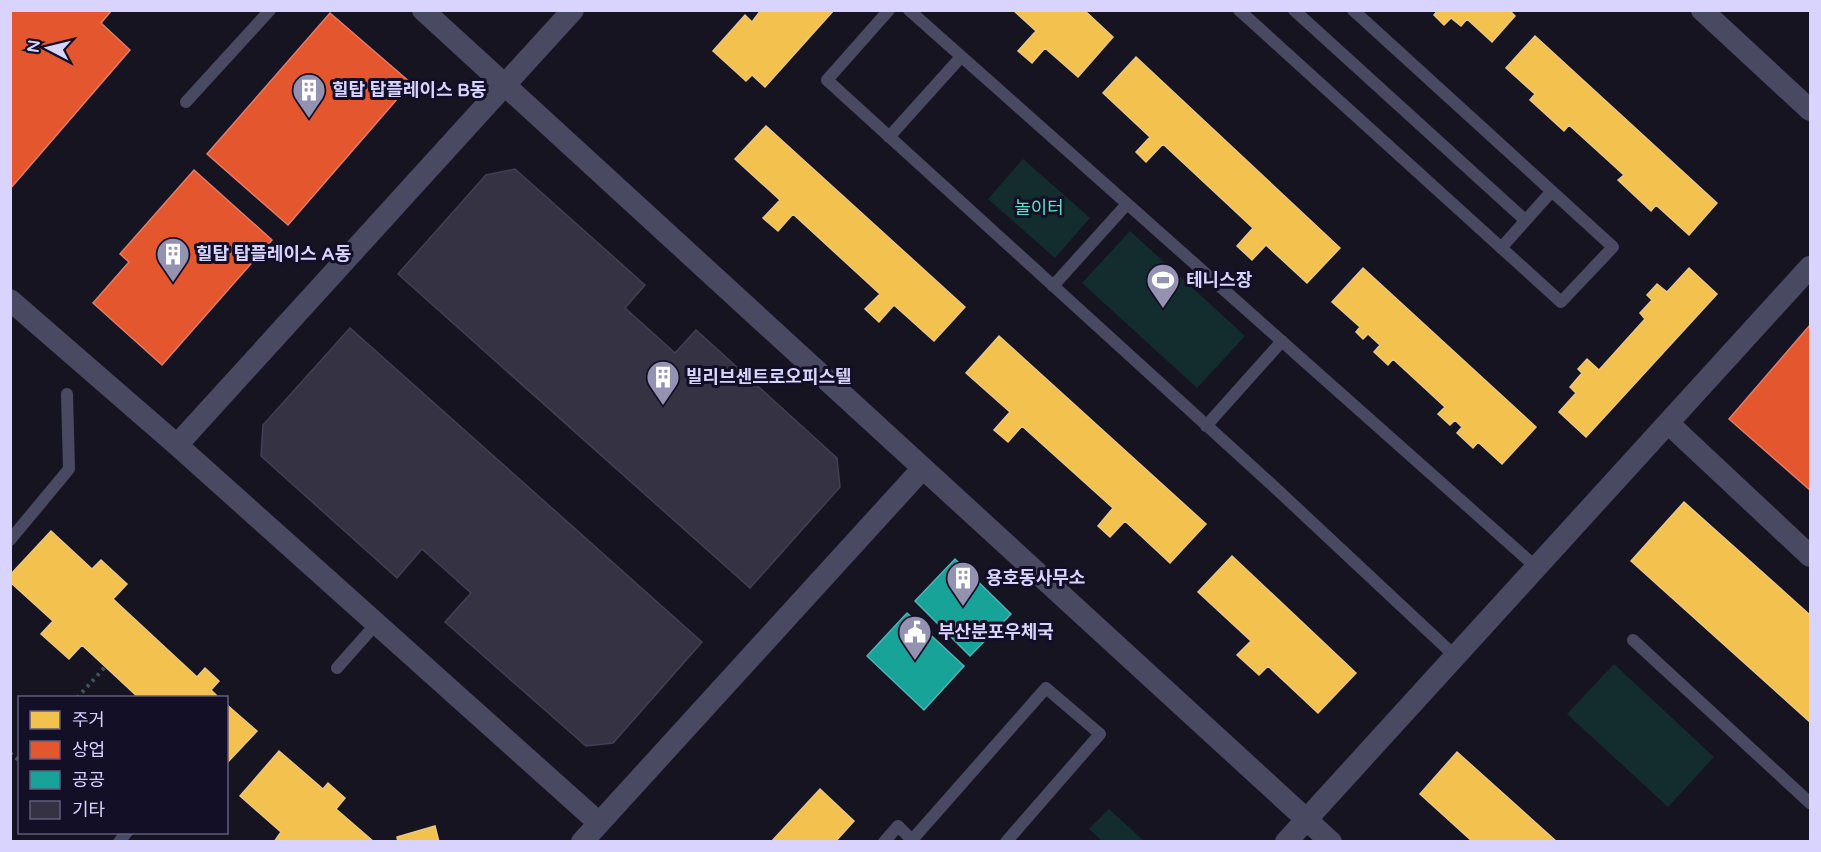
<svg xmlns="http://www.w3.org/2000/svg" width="1821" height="852" viewBox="0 0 1821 852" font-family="'Varela Round','Noto Sans KR',sans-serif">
  <rect width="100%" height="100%" fill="#161421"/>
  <!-- green -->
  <path fill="#132c2d" d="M1023 159 1090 218 1055 258 988 199Z
    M1130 231 1245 336 1197 388 1082 283Z
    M1614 664 1714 757 1668 807 1567 714Z
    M1109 809 1144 841H1102L1089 829Z"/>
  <!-- homes -->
  <path fill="#f2c14e" stroke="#eac783" stroke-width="1.5" d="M10 10H79L78 24 117 47 97 81 35 46 33 33 19 35 21 50 10 67Z
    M761 10H834L765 87 752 75 746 81 713 51 745 15 752 22Z
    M1013 10H1084L1113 37 1078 77 1045 48 1032 63 1018 51 1036 31Z
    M1438 10H1509L1515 16 1492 42 1467 19 1461 26 1451 18 1444 25 1434 15Z
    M1535 36 1717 203 1689 235 1656 205 1651 211 1618 180 1624 175 1569 125 1564 131 1530 100 1535 94 1506 68Z
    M1136 57 1340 248 1307 283 1266 245 1252 260 1237 246 1253 228 1163 144 1146 162 1136 152 1150 137 1103 93Z
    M766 126 965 307 934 341 894 305 879 322 865 309 880 294 793 214 778 231 763 218 780 200 735 159Z
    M1363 268 1536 427 1502 464 1478 442 1473 448 1457 433 1462 427 1455 420 1450 425 1438 414 1445 407 1393 359 1388 365 1374 352 1380 345 1368 334 1363 339 1356 332 1360 327 1332 302Z
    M1689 268 1717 294 1586 437 1559 412 1576 393 1570 387 1582 373 1578 369 1587 359 1599 370 1645 319 1640 313 1652 300 1647 295 1657 284 1667 292Z
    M999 336 1206 524 1170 563 1125 521 1110 537 1098 526 1113 508 1022 426 1008 442 994 430 1010 412 966 373Z
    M1684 502 1810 615V722L1631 561Z
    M51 531 92 569 101 560 127 584 113 599 197 677 205 668 219 681 211 690 219 698H139L82 645 69 659 41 634 53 621 10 582V575Z
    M1232 556 1356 673 1318 713 1268 666 1259 675 1237 655 1251 641 1198 592Z
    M226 704 257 731 226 764Z
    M279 751 323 789 328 783 345 798 336 809 374 842H274L281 832 240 796Z
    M1457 752 1557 842H1473L1420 794Z
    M820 789 854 821 835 842H771Z
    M435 826 439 842H398L397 837Z"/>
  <!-- shops -->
  <path fill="#e4572e" stroke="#e17c6d" stroke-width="1.5" d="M10 10H112L101 23 130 50 10 189Z
    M330 13 411 83 288 225 207 154Z
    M194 170 272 240 162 365 93 303 129 262 120 254Z
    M1810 325V490L1729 419Z"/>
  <!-- public -->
  <path fill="#17a398" stroke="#51b2b7" stroke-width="1.5" d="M955 559 1011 614 970 656 915 601Z
    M907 613 964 666 924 710 867 656Z"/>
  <!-- building -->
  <path fill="#343243" stroke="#433f54" stroke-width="1.5" d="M515 169 645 285 625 308 675 353 696 330 837 458 840 487 750 588 398 274 486 175Z
    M350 328 702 642 613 743 586 746 445 622 471 593 422 549 397 578 261 456 263 425Z"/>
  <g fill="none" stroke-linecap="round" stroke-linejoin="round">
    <!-- path -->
    <path stroke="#44505f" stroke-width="4" stroke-dasharray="3 4.5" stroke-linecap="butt" d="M77 698 105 667
      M10 753 20 761"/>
    <!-- service -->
    <path stroke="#4a4962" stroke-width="12" d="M889 10 827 80 1270 483 1455 656
      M909 10 1536 567
      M1239 10 1561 302 1613 247 1353 10
      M1294 10 1525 220
      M186 102 270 10
      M889 137 961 57
      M1501 248 1551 192
      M1053 286 1127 204
      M1206 426 1282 341
      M10 540 69 469 67 394
      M1633 640 1810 803
      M337 668 376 624
      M912 840 1046 688 1100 734 1006 842
      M119 842 127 832
      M884 842 898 826 914 842"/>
    <!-- minor -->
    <path stroke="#4a4962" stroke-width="22" d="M423 10 1331 842
      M1702 10 1810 110
      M10 300 177 445 599 823
      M1668 423 1810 556
      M177 445 573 10
      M582 842 923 468
      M1286 842 1810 267"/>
  </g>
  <!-- icons -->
  <defs>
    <symbol id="building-pin" viewBox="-11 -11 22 30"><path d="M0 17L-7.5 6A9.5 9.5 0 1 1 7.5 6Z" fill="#9591b1" stroke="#130f26"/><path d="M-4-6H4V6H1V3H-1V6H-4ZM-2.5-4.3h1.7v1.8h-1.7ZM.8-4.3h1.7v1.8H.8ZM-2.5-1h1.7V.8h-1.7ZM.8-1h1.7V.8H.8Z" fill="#fff"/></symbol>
    <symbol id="stadium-pin" viewBox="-11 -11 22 30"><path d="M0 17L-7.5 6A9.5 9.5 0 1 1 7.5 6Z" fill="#9591b1" stroke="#130f26"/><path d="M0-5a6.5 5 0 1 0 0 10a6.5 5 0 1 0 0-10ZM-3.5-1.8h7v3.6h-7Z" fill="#fff"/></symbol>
    <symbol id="civic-pin" viewBox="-11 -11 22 30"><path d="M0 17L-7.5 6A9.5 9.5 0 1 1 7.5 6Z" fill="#9591b1" stroke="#130f26"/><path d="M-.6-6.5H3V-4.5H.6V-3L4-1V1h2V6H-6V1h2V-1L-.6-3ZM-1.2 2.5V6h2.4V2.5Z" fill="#fff"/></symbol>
  </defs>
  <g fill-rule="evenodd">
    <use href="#building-pin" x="290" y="71" width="38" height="52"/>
    <use href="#building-pin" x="154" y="235" width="38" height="52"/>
    <use href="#stadium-pin" x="1144" y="261" width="38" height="52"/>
    <use href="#building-pin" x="644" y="358" width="38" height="52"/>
    <use href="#building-pin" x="944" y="559" width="38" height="52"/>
    <use href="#civic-pin" x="896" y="613" width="38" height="52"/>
  </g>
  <g text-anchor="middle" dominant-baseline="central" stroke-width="6" stroke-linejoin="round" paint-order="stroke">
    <!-- poi labels -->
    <g font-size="18" font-weight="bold" fill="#d9d4ff" stroke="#130f26" text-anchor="start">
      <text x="332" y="90">힐탑 탑플레이스 B동</text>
      <text x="196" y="254">힐탑 탑플레이스 A동</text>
      <text x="1186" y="280">테니스장</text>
      <text x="686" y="377">빌리브센트로오피스텔</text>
      <text x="986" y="578">용호동사무소</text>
      <text x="938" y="632">부산분포우체국</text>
    </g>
    <!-- park labels -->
    <g font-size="18" fill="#5fe0c0" stroke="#130f26">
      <text x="1039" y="208">놀이터</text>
    </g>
  </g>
  <!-- border -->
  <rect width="1821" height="852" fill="none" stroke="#d9d4ff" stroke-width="24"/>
  <!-- legend -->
  <rect x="18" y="696" width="210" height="138" fill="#130f26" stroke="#625e7d" stroke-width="1.5"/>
  <rect x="30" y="711" width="30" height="18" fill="#f2c14e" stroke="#625e7d" stroke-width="1.5"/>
  <text x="72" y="726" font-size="18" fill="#d9d4ff">주거</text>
  <rect x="30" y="741" width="30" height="18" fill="#e4572e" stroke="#625e7d" stroke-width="1.5"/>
  <text x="72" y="756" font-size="18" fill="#d9d4ff">상업</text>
  <rect x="30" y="771" width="30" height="18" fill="#17a398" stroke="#625e7d" stroke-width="1.5"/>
  <text x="72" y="786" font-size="18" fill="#d9d4ff">공공</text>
  <rect x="30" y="801" width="30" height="18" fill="#343243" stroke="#625e7d" stroke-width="1.5"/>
  <text x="72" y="816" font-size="18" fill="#d9d4ff">기타</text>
  <!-- north arrow -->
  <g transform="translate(48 48) rotate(277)" stroke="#130f26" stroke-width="4.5" paint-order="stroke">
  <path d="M0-4.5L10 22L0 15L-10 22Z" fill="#d9d4ff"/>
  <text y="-9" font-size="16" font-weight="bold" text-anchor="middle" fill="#d9d4ff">N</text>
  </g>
</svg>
